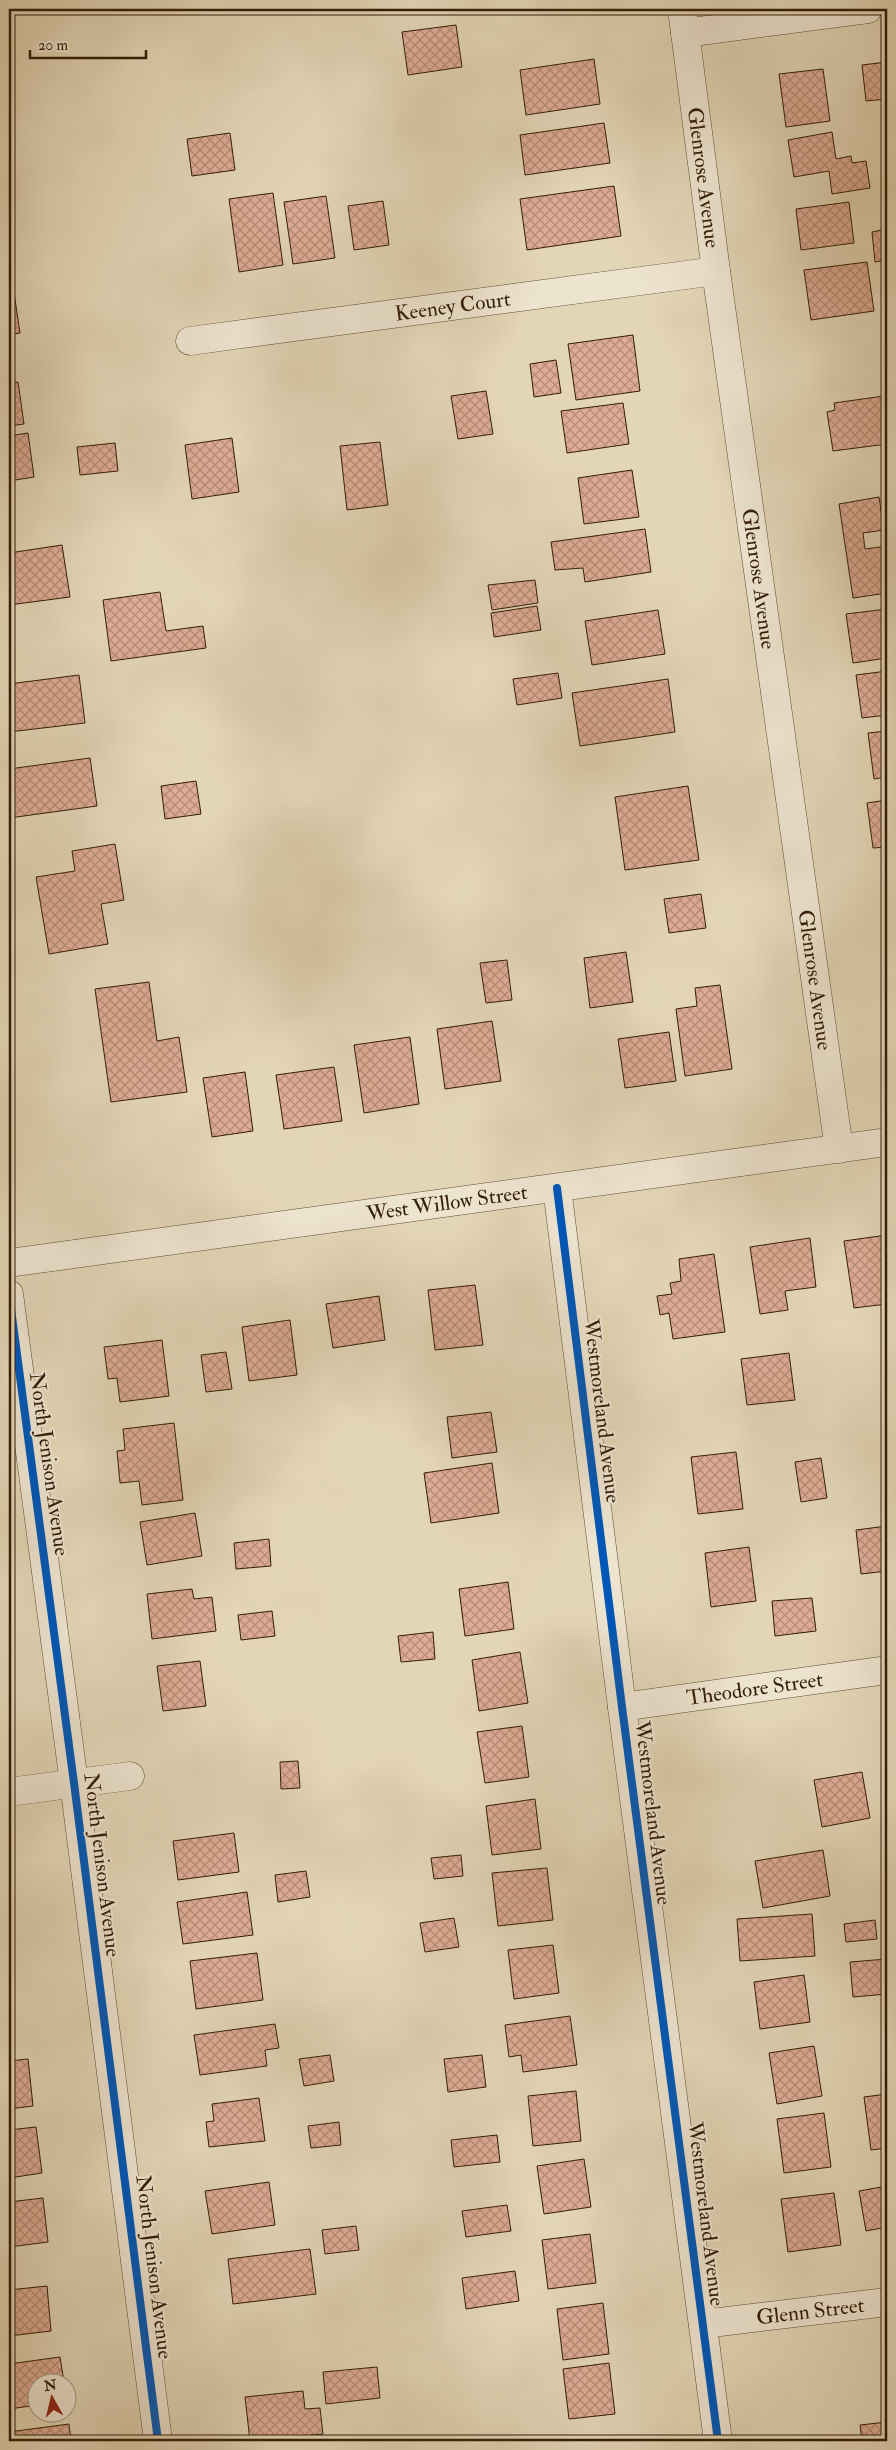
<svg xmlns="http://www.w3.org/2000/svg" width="896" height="2450" viewBox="0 0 896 2450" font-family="'IM FELL Double Pica',serif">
  <defs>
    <pattern id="building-cross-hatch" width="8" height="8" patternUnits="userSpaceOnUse" patternTransform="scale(1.25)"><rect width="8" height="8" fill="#deac95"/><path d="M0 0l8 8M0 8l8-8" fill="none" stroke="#b58b78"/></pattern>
  </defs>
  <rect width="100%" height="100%" fill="#e3d6b7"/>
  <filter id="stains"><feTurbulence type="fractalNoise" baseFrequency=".004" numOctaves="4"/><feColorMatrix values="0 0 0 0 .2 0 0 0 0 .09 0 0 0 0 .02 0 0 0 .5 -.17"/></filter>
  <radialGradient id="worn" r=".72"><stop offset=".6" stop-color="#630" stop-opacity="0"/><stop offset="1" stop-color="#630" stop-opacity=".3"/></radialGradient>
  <!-- building -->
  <path fill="url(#building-cross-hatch)" stroke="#331d06" d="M456 25 462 67 408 75 402 32Z
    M594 59 600 104 526 115 520 70Z
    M887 62V99L866 101 862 65Z
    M823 69 830 121 786 127 779 74Z
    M604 123 610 163 525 175 520 135Z
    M832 132 836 159 851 156 852 163 866 161 870 188 832 194 829 171 794 177 788 140Z
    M230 133 235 170 192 176 187 139Z
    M614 186 621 236 527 250 520 199Z
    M273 193 283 265 239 272 229 199Z
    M326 196 335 258 293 264 284 202Z
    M383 201 389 245 354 250 348 206Z
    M849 202 854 243 801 250 796 209Z
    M887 229V260L875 262 872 232Z
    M867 262 874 311 811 320 804 270Z
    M13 286 20 333 9 335V287Z
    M633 335 640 391 576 400 568 344Z
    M556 360 561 393 534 397 530 364Z
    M18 382 24 424 9 426V383Z
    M486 391 493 434 458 439 451 396Z
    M884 396 887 444 833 451 827 412 835 410 834 403Z
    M623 403 629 444 567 453 561 411Z
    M28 433 34 477 9 481V436Z
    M232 438 239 492 192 499 185 445Z
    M380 442 388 505 347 510 340 446Z
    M115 443 118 471 80 475 77 447Z
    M632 470 639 517 584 524 578 478Z
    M879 497 884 530 863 533 865 549 887 546V593L853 598 839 504Z
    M645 529 651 572 585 582 583 568 555 570 551 542Z
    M62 545 70 597 9 605V553Z
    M535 580 538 603 492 610 488 585Z
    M160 592 166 631 203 626 206 648 111 661 103 600Z
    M537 606 541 630 494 637 491 613Z
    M887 609V658L853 663 846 614Z
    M658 610 665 654 592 665 585 621Z
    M887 671V715L862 718 856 675Z
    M558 673 562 698 517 705 513 679Z
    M79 675 85 723 9 732V684Z
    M668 679 675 732 580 746 572 693Z
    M887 731V777L874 779 868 733Z
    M90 758 97 806 9 818V769Z
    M196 781 201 814 165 819 161 786Z
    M688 786 699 860 625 870 615 797Z
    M887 800V847L873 848 867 803Z
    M115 844 124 900 101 904 108 944 49 954 36 877 75 871 72 851Z
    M701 894 706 928 669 933 664 899Z
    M626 952 633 1002 590 1008 584 958Z
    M507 960 512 1000 486 1003 480 963Z
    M149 982 157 1041 179 1037 187 1092 111 1102 95 989Z
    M720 985 732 1069 685 1076 676 1009 697 1006 695 988Z
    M492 1021 501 1081 445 1089 437 1029Z
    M669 1032 676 1081 625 1088 618 1039Z
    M410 1037 419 1104 364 1113 354 1045Z
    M334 1067 342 1121 284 1129 276 1075Z
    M245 1072 253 1131 212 1137 203 1078Z
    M887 1235V1304L854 1308 844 1241Z
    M810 1238 816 1287 785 1291 788 1310 760 1314 750 1247Z
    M714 1254 725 1332 673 1339 669 1313 660 1315 657 1296 672 1294 670 1283 681 1281 679 1259Z
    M475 1285 483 1345 435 1350 428 1290Z
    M379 1296 385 1340 333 1348 326 1304Z
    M290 1320 297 1375 249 1381 242 1327Z
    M162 1340 169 1396 120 1402 117 1378 108 1379 104 1347Z
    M226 1352 232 1389 206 1392 201 1355Z
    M789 1353 795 1400 747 1405 741 1359Z
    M491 1412 497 1452 452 1458 447 1417Z
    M174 1423 183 1500 142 1505 139 1481 120 1483 117 1451 125 1450 123 1429Z
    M736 1452 743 1509 698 1514 691 1457Z
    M821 1458 827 1498 801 1502 795 1462Z
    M492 1463 499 1513 431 1523 424 1473Z
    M195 1513 202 1556 147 1565 140 1522Z
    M887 1526V1571L861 1574 856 1530Z
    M269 1539 271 1566 236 1569 234 1543Z
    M749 1547 756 1601 711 1607 705 1553Z
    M508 1582 514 1629 465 1636 459 1589Z
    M192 1589 194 1599 212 1597 216 1631 152 1639 147 1594Z
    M812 1598 816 1631 775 1636 772 1601Z
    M272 1611 275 1636 241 1640 238 1615Z
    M433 1632 435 1659 401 1662 398 1636Z
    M520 1652 528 1703 479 1711 472 1660Z
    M200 1661 206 1706 163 1711 157 1666Z
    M522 1726 529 1777 485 1783 477 1732Z
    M298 1761 300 1788 281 1789 280 1762Z
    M862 1772 870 1818 822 1827 814 1780Z
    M535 1799 541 1849 492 1855 486 1806Z
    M234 1833 239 1872 178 1880 173 1841Z
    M823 1850 830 1896 763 1908 755 1861Z
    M461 1855 463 1876 434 1879 431 1858Z
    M547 1868 553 1920 498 1926 492 1873Z
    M306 1871 310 1897 278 1902 275 1875Z
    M247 1892 253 1935 183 1944 177 1902Z
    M812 1914 815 1956 740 1961 737 1919Z
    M454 1918 459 1947 425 1952 420 1923Z
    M875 1920 877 1939 846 1942 844 1924Z
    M553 1945 559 1993 514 1999 508 1950Z
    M257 1953 263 2000 196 2009 190 1961Z
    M887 1959V1994L853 1997 850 1962Z
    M804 1975 810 2022 760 2029 754 1982Z
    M570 2016 577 2065 523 2072 521 2055 509 2057 505 2025Z
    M275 2024 279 2048 265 2050 267 2066 200 2075 194 2035Z
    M814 2046 822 2096 777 2104 769 2053Z
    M330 2055 334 2081 304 2086 299 2059Z
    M482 2055 486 2087 448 2092 444 2059Z
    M28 2059 33 2106 9 2109V2061Z
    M576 2091 581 2141 533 2146 528 2096Z
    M887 2094V2148L871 2150 864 2097Z
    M259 2098 265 2141 209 2147 206 2122 214 2121 212 2104Z
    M824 2113 831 2167 784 2173 777 2119Z
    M339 2122 341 2145 311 2148 308 2126Z
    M36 2127 42 2173 9 2178V2130Z
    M497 2135 500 2162 454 2167 451 2140Z
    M584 2159 591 2207 544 2214 537 2166Z
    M269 2182 275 2225 212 2234 205 2191Z
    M887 2186V2227L866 2231 859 2191Z
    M834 2193 841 2245 788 2252 781 2199Z
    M43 2198 48 2242 9 2247V2202Z
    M507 2205 511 2231 466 2237 462 2211Z
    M356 2226 359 2250 325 2254 322 2230Z
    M590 2234 596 2283 548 2289 542 2240Z
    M310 2249 316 2294 233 2304 228 2259Z
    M515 2271 519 2301 466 2309 462 2278Z
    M47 2286 51 2331 9 2336V2290Z
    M603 2303 609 2354 563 2360 557 2309Z
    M60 2357 64 2382H38V2405L9 2409V2364Z
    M609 2363 615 2414 569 2419 563 2369Z
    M377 2367 380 2398 326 2404 323 2372Z
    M303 2391 305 2409 320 2408 323 2434 250 2441 245 2397Z
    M887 2422V2440L862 2441 860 2425Z
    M69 2424 71 2441H9V2432Z"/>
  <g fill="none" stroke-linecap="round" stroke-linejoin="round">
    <defs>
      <g id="minor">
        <path id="s1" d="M682 9 716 271 839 1149"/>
        <path d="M685 33 868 9"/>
        <path id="s2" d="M190 341 716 271"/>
        <path d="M557 1188 622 1707 718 2441"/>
        <path d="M9 1294 74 1783 158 2441"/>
        <path id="s3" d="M622 1707 887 1670"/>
        <path d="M9 1792 130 1776"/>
        <path id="s4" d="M703 2324 887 2302"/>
      </g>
      <g id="tertiary">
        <path id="s5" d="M9 1263 887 1142"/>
      </g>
    </defs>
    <!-- minor casing -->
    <use href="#minor" stroke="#5f4b32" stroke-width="29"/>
    <!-- tertiary casing -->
    <use href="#tertiary" stroke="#5f4b32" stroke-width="29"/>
    <!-- minor -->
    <use href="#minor" stroke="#ede4d0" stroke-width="28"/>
    <!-- tertiary -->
    <use href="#tertiary" stroke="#ede4d0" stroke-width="28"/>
    <defs>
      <path id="cycleway" d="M557 1188 622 1707 718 2441
        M9 1294 74 1783 158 2441"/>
    </defs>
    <!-- cycleway casing -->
    <use href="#cycleway" stroke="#ede4d0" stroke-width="11"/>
    <!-- cycleway -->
    <use href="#cycleway" stroke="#0057b8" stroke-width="8"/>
  </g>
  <g text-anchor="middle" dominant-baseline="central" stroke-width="4" stroke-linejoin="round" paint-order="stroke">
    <!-- street labels -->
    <g font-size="21" fill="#331d06" stroke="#ede4d0">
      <text stroke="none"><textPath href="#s1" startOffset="170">Glenrose Avenue</textPath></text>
      <text stroke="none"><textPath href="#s2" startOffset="265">Keeney Court</textPath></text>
      <text stroke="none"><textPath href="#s1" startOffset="575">Glenrose Avenue</textPath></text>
      <text stroke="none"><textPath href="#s1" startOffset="980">Glenrose Avenue</textPath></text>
      <text stroke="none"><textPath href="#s5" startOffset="442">West Willow Street</textPath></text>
      <text transform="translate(602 1411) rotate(83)">Westmoreland Avenue</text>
      <text transform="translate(49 1464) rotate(82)">North Jenison Avenue</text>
      <text stroke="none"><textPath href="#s3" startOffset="134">Theodore Street</textPath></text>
      <text transform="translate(653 1813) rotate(83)">Westmoreland Avenue</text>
      <text transform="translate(102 1865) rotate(83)">North Jenison Avenue</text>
      <text transform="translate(706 2214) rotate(83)">Westmoreland Avenue</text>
      <text transform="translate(154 2267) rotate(83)">North Jenison Avenue</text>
      <text stroke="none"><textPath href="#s4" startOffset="108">Glenn Street</textPath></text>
    </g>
  </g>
  <!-- margin -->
  <rect width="896" height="2450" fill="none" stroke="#e3d6b7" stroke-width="30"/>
  <rect x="10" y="10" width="876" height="2430" fill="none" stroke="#331d06" stroke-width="2.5"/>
  <rect x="15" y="15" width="866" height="2420" fill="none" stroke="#331d06"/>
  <!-- north arrow -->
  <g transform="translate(52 2398) rotate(352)"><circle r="24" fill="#ede4d0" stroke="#a3947f"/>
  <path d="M0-4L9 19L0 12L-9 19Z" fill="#8f2418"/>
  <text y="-8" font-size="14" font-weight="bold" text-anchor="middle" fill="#331d06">N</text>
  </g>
  <!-- scale -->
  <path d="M30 50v8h116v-8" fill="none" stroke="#331d06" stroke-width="2.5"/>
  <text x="38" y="50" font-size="15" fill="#331d06" stroke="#ede4d0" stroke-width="4" paint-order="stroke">20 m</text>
  <rect width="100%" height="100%" filter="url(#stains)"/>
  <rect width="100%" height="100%" fill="url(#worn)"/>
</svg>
